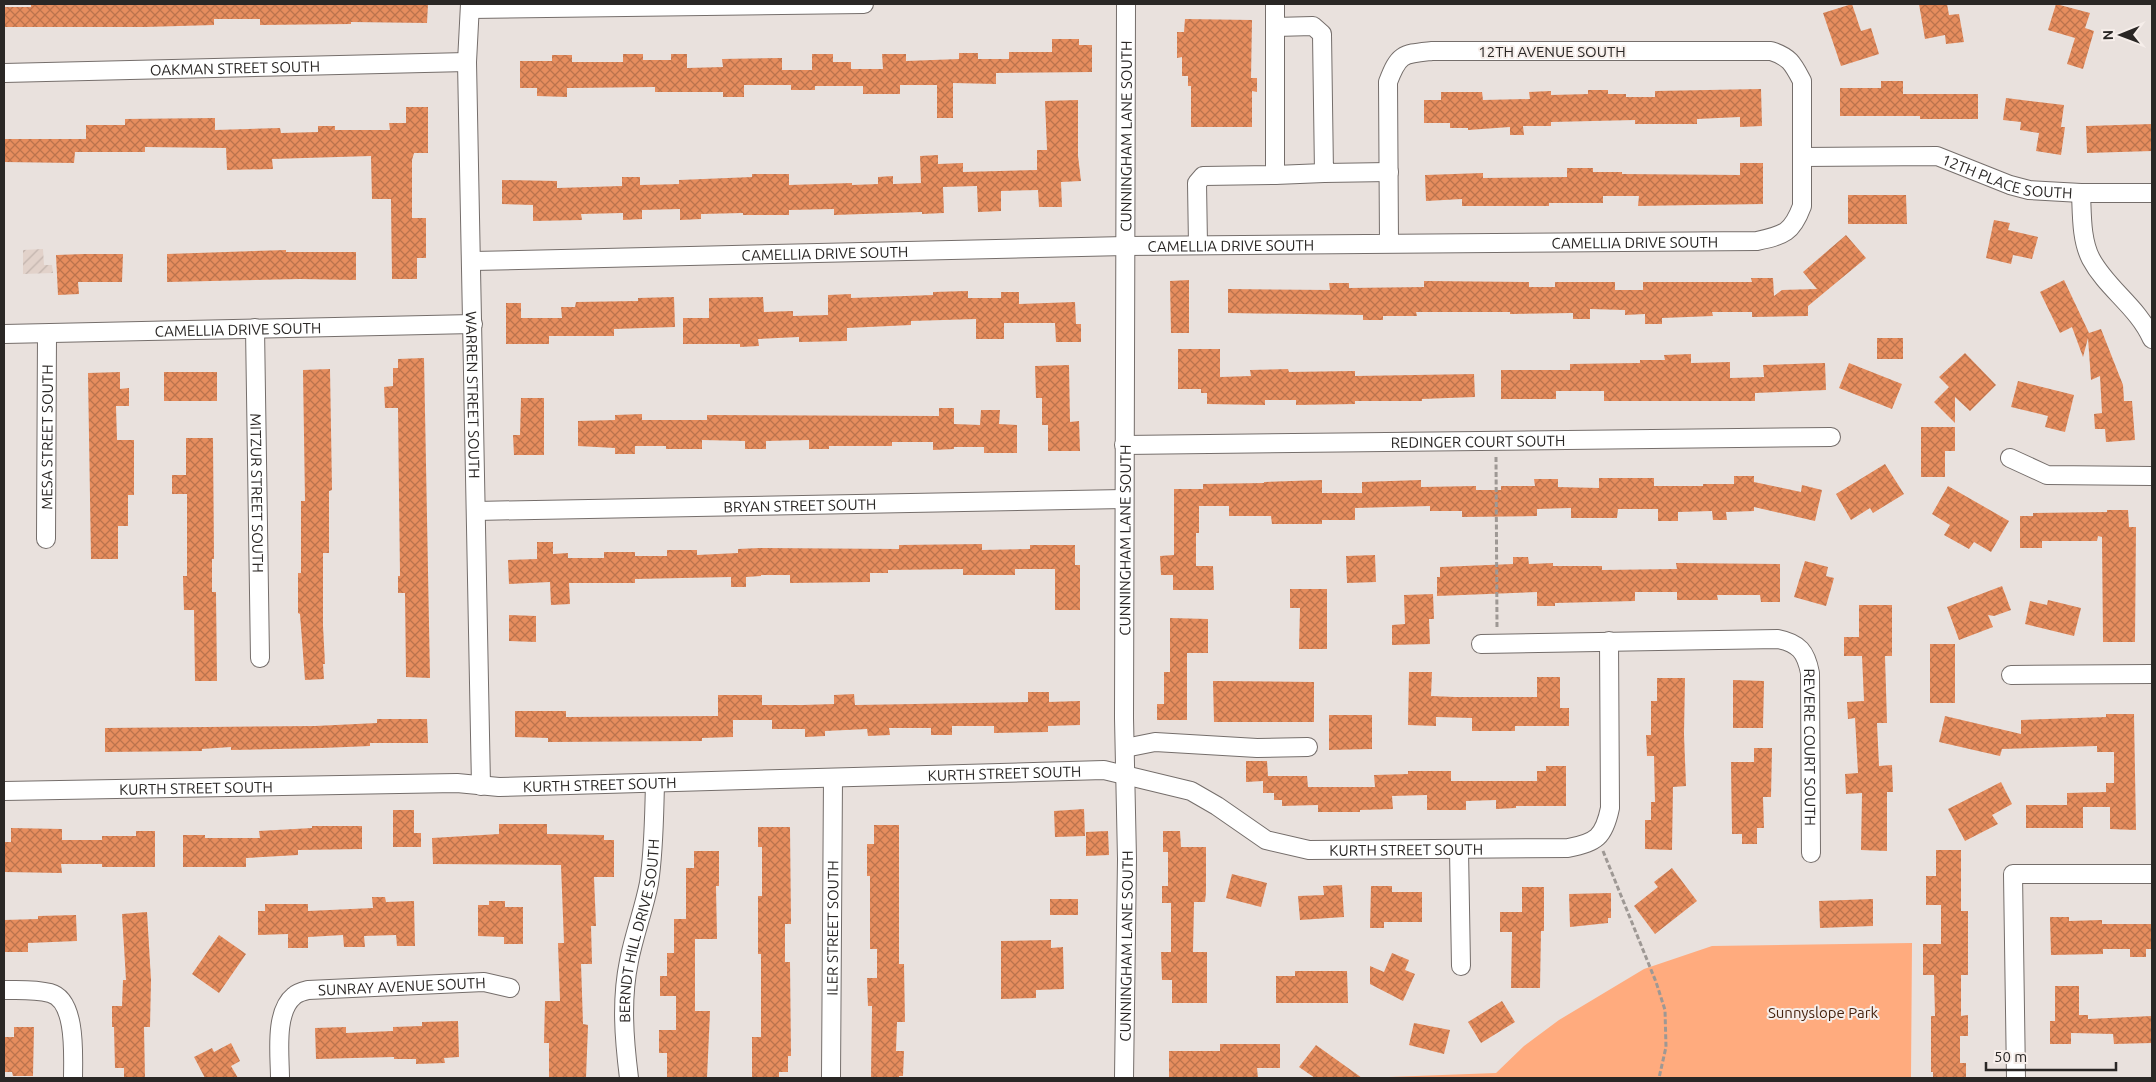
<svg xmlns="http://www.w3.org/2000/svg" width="2156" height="1082" viewBox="0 0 2156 1082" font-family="Ubuntu,sans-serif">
  <defs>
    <pattern id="industrial-furrows" width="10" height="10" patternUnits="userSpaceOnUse" patternTransform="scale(1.25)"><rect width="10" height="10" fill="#e2d2ca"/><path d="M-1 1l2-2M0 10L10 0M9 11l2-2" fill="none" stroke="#c2b4ad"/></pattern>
    <pattern id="building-cross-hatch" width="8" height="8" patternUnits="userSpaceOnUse" patternTransform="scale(1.25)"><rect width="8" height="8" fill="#e68d5e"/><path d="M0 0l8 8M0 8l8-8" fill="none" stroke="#bb734d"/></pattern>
  </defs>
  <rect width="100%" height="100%" fill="#e9e1dd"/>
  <!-- industrial -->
  <path fill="url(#industrial-furrows)" d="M43 249 44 265H52L53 273 23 274V250Z"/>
  <!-- green -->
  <path fill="#ffab7e" d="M1912 943 1911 1078H1362L1496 1073 1524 1046 1559 1020 1644 969 1712 946Z"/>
  <!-- building -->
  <path fill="url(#building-cross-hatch)" d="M31 4H428L427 23 351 22V24L260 25V19H214V25L145 27H4V7H31Z
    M1852 4 1861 31 1871 28 1879 54 1841 66 1823 13Z
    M1919 4H1947L1949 15 1959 14 1964 42 1946 44 1945 35 1925 39Z
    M2056 4 2090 13 2085 28 2094 31 2083 69 2067 64 2075 38 2048 30Z
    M1185 19 1252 20 1251 78H1257V92L1252 91V127H1191V86H1188V76H1182V57L1177 58V32H1184Z
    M1052 39H1079V45H1092V72L996 73V84L953 83V118H937V85H900V94H863V86H815V90H791V85H744V97H723V92H655V87L572 88H567V97L537 96V88H520V61H552V55H572V62H623V54H643V60H671V54H687V68L723 67 722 59 782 58V70H812V54H833V62H851V69H883L882 54H906V61L959 59V53H978V59H1009V52H1052Z
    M1881 81H1903V94H1978V119H1920V116H1840V88H1881Z
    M1761 89 1762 126 1740 127V117L1697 119V124H1635V120L1551 122V126H1523L1524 135H1510V127L1468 130V128H1450V123H1424V100H1441V92H1482L1483 100 1530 99 1529 92 1551 91V95L1588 94V90H1608V94H1626V97H1655V91Z
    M2006 98 2064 105 2061 127H2065L2061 155 2036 151 2039 133 2020 130 2021 122 2003 120Z
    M1078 100V156L1081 181 1061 182 1062 207H1039L1038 190 1001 191V211L978 212 977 186 943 187 944 213 922 214V212L834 215V209L789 210V215H743V213L701 214V219L680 220V209L642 210V219L623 220V213L581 214 582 220 533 221V205L502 204V180L557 181V188L622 186V177H640V185L679 184V180L752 177V174H789V185L852 183V185L878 184V177L893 176V184L921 183 920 156 938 155V164L963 163V172L1037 170V150H1047L1045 101Z
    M406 107H428V153H414L412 160V218H426V258H417V279H392L391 199H372L371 156 272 159 273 169 227 170 226 148 145 147V152H75L74 163 4 162V139H86V125H125V119L215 118V130L280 128 281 133 318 132V126H335V130H390L389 123H406Z
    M2152 124V151L2087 153 2086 126Z
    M1740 163H1763V204L1638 206 1639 196H1603V203H1549V206H1462V199L1426 201 1425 175 1483 173V178L1567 177V168H1593V172H1622V174L1740 175Z
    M1848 195H1906L1907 224H1848Z
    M1994 220 2010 223 2008 230 2038 237 2032 259 2013 255 2011 264 1986 258Z
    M1846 235 1866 258 1808 306V316L1752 317V312H1712L1713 316 1662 318V324H1645V314L1625 315V310L1590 309V319H1573V313L1510 314V312H1416L1417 316H1383V320H1363V315L1228 313V289L1330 290 1329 283H1349V288L1424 287V281L1529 282V287H1555V282H1615V290H1643V282H1752L1751 278H1773L1774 296 1782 290 1817 289 1803 272Z
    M286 250V252H356V280L300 279 167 282V254Z
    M84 254H123L122 282H78L79 294 58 295 56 255Z
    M1189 280V333H1171L1170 281Z
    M2064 280 2089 333 2101 329 2123 385 2124 401H2132L2135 440 2106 442 2105 429H2095L2094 414 2102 413 2100 376 2091 380 2088 338 2083 357 2072 327 2060 333 2040 292Z
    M968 291V298H1001V292H1019V304L1075 302 1076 324H1081V342H1056L1055 323H1004V339H976V319L911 321V325L847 328V341L799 342V337L758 339 759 346 740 347V344H683V318H709V298L763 297 764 312 793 311V316L828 315V295L851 294V298L933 295V292Z
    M674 297 675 327 614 329V336H549V344H506V303H521V318H562L561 307H575L576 302 638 301V298Z
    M1877 338H1903V359H1877Z
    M1178 349H1220V377L1251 376 1250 370 1288 369 1289 372 1355 371V376L1474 374 1475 397 1422 399V401H1355V404L1296 405V400H1265V405L1207 404V393H1201V389H1178Z
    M1965 353 1996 385 1970 411 1955 397V423L1934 402 1949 387 1939 377Z
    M1691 354V363L1730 362V378L1764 377 1763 365 1825 363 1826 390 1755 393V401H1604V391H1556V399H1501V370H1570V364L1640 363V360H1665L1664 355Z
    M424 358 430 678 406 677 405 593H398V576H400L398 408H385L384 387 393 386V368H398V359Z
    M1849 363 1902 384 1892 409 1839 388Z
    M1069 365 1070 422 1079 421 1080 451H1048V425H1042V398H1036L1035 366Z
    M330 369 332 490 329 491V553H323V626L325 664H323L324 679 305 680 300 614 298 613V573H301V501H305L303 370Z
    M120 372V389L129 388V406H116L117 440H134V495H128V526H118V559H91L88 373Z
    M164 372H217V401H164Z
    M2018 381 2074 395 2065 432 2045 427 2048 416 2011 407Z
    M521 398H544V455H514L513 435H520Z
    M939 408H954V424L980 425 981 410H1000L999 424 1017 425V453H984V447H954V449L933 450V442H892V446H829V449H809V440L766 441V449H745V441L702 440V449H666V446H635V454H615V448L578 446V421L615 420V415L642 414V420H707V415L939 416Z
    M1921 427H1955V451H1945V477H1921Z
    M186 438H213L214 559H212V592H216L217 681H195L194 610H184L183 576H187V494H172V475H186Z
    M1885 464 1904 494 1873 513 1870 508 1851 520 1836 494Z
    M1734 476H1754V482L1801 492 1802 485 1822 490 1815 521 1754 507V511L1726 512 1727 520H1713L1712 511 1678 512V521H1658V509H1618L1617 518H1571V508L1537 509V516L1462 517V511H1430V506L1355 508V520H1322V524H1272L1271 516H1229V506H1199V533H1196V566H1213L1214 590H1173V575H1161L1160 556 1174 555V489H1203V484L1264 483V482L1322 480V493H1362V482L1421 480V487L1476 486V490H1501V486H1535L1534 479H1558V487L1599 488V478H1654V486H1703V484H1734Z
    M1948 486 2009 521 1991 552 1974 542 1969 549 1944 535 1950 525 1932 514Z
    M2107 510H2128L2129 527H2136L2135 642H2103L2102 537 2098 536 2097 541H2042V548H2020V516H2033V513L2107 512Z
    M537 542H553V554L568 553V558H604V552H635V556H667V550H697V555L738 553V549L760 548 899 549V545L982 544V550L1030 549V545H1075V565H1080V610H1055V569H1015V575H963V569L888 570V573H870V582L790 583V575H761V576L746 577V587H731V577L635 579V583H569L570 604 551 605 550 582 509 584 508 560 537 559Z
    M1375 555 1376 582 1347 583 1346 556Z
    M1513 557H1528L1529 564 1553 563V566H1602V570L1677 569 1676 563 1780 564V602H1761L1760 595H1717L1718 600H1677V592H1635V601L1555 603V606H1537V592L1437 596V577H1440V567L1513 564Z
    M1805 561 1828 567 1826 576 1834 578 1826 606 1794 597Z
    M2002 586 2011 610 1994 616 1988 615 1993 627 1959 640 1947 607Z
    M1290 589H1327V649H1299L1300 608H1290Z
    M1433 594 1434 619H1429L1430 644 1392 645V625L1405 624 1404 595Z
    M2048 600 2081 608 2074 636 2025 624 2030 601 2047 605Z
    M1859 605H1892V656H1885L1887 723H1877L1879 766 1892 765 1893 792H1887V851L1861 850 1862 793 1846 794 1845 774 1858 773 1855 718 1848 719 1847 702 1864 701 1862 656H1844V637H1859Z
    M509 615 536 616V642L509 641Z
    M1170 618 1208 619V653H1187V720H1157V704H1164V672H1170Z
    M1930 644H1955V703H1930Z
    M1409 672H1432L1431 696 1455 697H1537V677H1560V708H1569V726H1515V731H1472V718L1436 717V726L1408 725Z
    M1657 678H1685L1684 734 1686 786 1673 787 1672 850 1645 849V820H1651V802H1655L1654 756H1647L1646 735H1651V701H1657Z
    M1733 680 1764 681 1763 728H1733Z
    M1213 681 1314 682V722H1214Z
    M1028 692H1049V702L1080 701V725L1048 726V732L994 733V726H952V735H931V728H889L890 735 868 736 867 729 825 731V736L805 737V729H772V720H733V737L702 738V741L548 742V738L515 737V711H566V717L718 716V695H762V705H803L834 704V695L854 694 855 705 1028 702Z
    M2106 714H2134L2136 830 2110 829V807H2083V828H2026V805H2067V793L2106 792V783H2114V752H2097V746L2002 749 2000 756 1939 742 1945 716 2021 734V720L2106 717Z
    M1329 715H1372V749L1329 750Z
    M377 719H427L428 743H370V746L322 748 231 750V747L202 749V751L105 752V728L315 726 377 723Z
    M1754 748H1772L1771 797H1763L1764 828H1757V844H1742V834H1732L1731 762H1754Z
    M1246 761H1267L1268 776H1307L1308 787H1375L1374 775 1408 774V771H1451V781H1537V771H1546V766H1566V806H1516V808L1496 809V800L1466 801V810H1427V795L1392 796 1393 809 1360 810V812H1318V805L1282 806V800H1274V793H1263V781L1246 782Z
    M2001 782 2012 804 1992 815 1998 824 1965 841 1948 809Z
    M1084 809 1085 836 1055 837 1054 811Z
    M393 810H414V833H421V847H393Z
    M499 824H547V834L604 835V840H614V877H594L596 926H591L592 964H581L583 1024 588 1025 586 1078H549V1043H544L545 1001H560L558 943H564L561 865 433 864 432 838 499 834Z
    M874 825H899V964H904L905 1022H897L896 1051H904L903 1076H899V1078H871L872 1006H868L867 978H877V949H870V876H867V844H874Z
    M312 826H362V849L298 850V855L246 858V867H183V835H205V838H260L259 831 312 828Z
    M758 827H790L791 924H785V962H790L791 1056H788V1072H779V1078H752V1037H761V954H758V896H762V847H758Z
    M11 828 62 829V840H102V836H136V831H155V867H102V864H61L62 873 4 872V842H11Z
    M1108 831 1109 855 1086 856V832Z
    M1163 831H1180L1181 847H1206V893L1205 902H1194L1193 952H1207V1003H1172V980H1162L1161 952H1171V903H1162V886H1168V852H1163Z
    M1936 850H1961V911H1968V975H1961V1016L1968 1015V1036H1960V1063H1966V1078H1933V1072H1931V1016H1935L1934 975H1923V944H1941V905H1926V876H1936Z
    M694 851H719V886H716L717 939H695V1011H710L707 1078H667V1053H659V1030H676V996H660V976H667V953H674V919H686V868H694Z
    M1672 868 1697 901 1655 934 1634 906 1658 887 1654 882Z
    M1232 874 1267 883 1261 907 1226 898Z
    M1342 885 1344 917 1300 920 1298 896 1324 895 1323 886Z
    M1371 886H1392V892H1422V922H1384V928H1370Z
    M1522 887H1544V931H1541L1540 988H1511L1512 932H1500V912H1522Z
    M1611 893V918H1608V923L1570 927 1569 894Z
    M372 897H385L386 902 414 901 415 946H397L396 935 364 936 365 947H344L343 935 308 937V948H288V934L258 935V911H265V904H308V911L373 908Z
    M1050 899H1078V915H1050Z
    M1873 899V926L1820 928 1819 901Z
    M489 901H505V907H523V944H504V937L478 936V905H489Z
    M147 912 151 980 150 1027H144L145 1078H124V1068H115L114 1027H112V1006H122L123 980H126L122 914Z
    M76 915 77 941 28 943V952H4V920L38 919V916Z
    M2050 917H2069V921L2102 920V924H2152V949H2146V957H2130V949H2103V954L2051 955Z
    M219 935 246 954 219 993 192 974Z
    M1051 940V948L1063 947 1064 989 1036 990V998L1001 999V941Z
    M1392 953 1409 960 1405 970 1415 974 1403 1001 1370 984V966L1384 972Z
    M1295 971H1347L1348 1003H1276V976H1295Z
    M2055 986H2079V1015H2088V1019L2152 1016V1043L2114 1044 2113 1034 2071 1033V1044H2050V1021H2055Z
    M1502 1001 1515 1022 1481 1043 1468 1022Z
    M458 1021 459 1057 444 1058 445 1063 416 1064V1059H394V1057L316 1059 315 1028 346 1027V1033L393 1031V1027L422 1026V1022Z
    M1414 1023 1450 1030 1444 1054 1409 1045Z
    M14 1027H34L33 1076H13L12 1072H4V1037H14Z
    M231 1043 240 1061 231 1066 238 1078H205L194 1057 212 1048 214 1052Z
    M1220 1044H1280V1068H1257L1258 1078H1169V1051H1220Z
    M1316 1045 1362 1078H1315L1299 1067Z"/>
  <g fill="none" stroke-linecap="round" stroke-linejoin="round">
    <defs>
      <g id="minor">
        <path id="s1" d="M470 4 467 62 481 786"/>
        <path d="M470 9 864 4"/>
        <path d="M1275 27 1313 26 1322 34 1324 173 1389 172"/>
        <path id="s2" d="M4 73 467 62"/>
        <path id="s3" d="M1802 157 1937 156 2010 185 2029 190 2081 193H2152"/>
        <path d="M1275 175 1324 173"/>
        <path d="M2081 193C2082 214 2081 240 2091 259 2107 289 2138 307 2152 339"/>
        <path d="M1198 245 1197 183 1203 176 1275 175V4"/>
        <path id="s4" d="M473 261 1125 246 1757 241C1784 235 1792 233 1802 206V81C1793 64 1790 57 1771 51H1432C1403 54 1399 53 1388 82L1389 243"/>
        <path id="s5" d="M255 328 260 658"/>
        <path id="s6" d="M4 334 473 324"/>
        <path id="s7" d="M1124 445 1831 437"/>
        <path d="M2010 458 2047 475 2152 476"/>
        <path id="s8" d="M476 511 1124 499"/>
        <path id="s9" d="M46 539 47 334"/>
        <path id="s10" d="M1481 644 1778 639C1799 643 1806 652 1810 673L1811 853"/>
        <path d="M2011 675 2152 674"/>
        <path d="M1125 748 1155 742 1257 748 1308 747"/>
        <path id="s11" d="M4 791 457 783 499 787 1104 770 1191 791 1217 806 1266 840 1309 850 1568 848C1596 843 1604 837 1610 808L1609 641"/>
        <path d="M1459 850 1461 966"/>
        <path d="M4 990C19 990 35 989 50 993 77 1000 73 1057 73 1078"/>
        <path id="s12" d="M280 1078C280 1056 274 1012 294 996 297 993 304 991 308 990L484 982 510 988"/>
        <path id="s13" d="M629 1078C624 1038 621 1000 629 961 634 935 644 909 649 883 654 850 654 817 655 784"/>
        <path id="s14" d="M831 1078 833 778"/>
        <path id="s15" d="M1124 1078 1127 859 1124 718 1126 4"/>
        <path d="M2016 1078 2013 874H2152"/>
      </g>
    </defs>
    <!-- minor casing -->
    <use href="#minor" stroke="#756e6b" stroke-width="20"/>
    <!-- path -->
    <path stroke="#9e9894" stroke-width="3" stroke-dasharray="5 2.5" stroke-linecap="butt" d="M1496 457 1497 628
      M1603 851 1656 982 1665 1010 1666 1047 1659 1078"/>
    <!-- minor -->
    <use href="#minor" stroke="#fff" stroke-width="18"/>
  </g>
  <g text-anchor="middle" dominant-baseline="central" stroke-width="4" stroke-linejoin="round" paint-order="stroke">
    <!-- street labels -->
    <g font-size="15" fill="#2a2725" stroke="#f6eeea">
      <text x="1552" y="51">12TH AVENUE SOUTH</text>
      <text stroke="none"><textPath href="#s2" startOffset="231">OAKMAN STREET SOUTH</textPath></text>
      <text stroke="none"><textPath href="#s15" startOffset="942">CUNNINGHAM LANE SOUTH</textPath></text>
      <text stroke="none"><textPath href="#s3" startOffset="209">12TH PLACE SOUTH</textPath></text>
      <text stroke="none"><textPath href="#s4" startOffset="1162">CAMELLIA DRIVE SOUTH</textPath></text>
      <text stroke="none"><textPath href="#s4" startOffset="758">CAMELLIA DRIVE SOUTH</textPath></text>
      <text stroke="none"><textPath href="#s4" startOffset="352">CAMELLIA DRIVE SOUTH</textPath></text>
      <text stroke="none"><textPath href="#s6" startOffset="234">CAMELLIA DRIVE SOUTH</textPath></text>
      <text stroke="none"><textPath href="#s1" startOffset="391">WARREN STREET SOUTH</textPath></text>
      <text stroke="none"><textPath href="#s9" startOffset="102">MESA STREET SOUTH</textPath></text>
      <text stroke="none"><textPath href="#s7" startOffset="354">REDINGER COURT SOUTH</textPath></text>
      <text stroke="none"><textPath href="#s5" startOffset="165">MITZUR STREET SOUTH</textPath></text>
      <text stroke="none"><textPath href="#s8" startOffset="324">BRYAN STREET SOUTH</textPath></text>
      <text stroke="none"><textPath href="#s15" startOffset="538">CUNNINGHAM LANE SOUTH</textPath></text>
      <text stroke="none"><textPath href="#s10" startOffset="422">REVERE COURT SOUTH</textPath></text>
      <text stroke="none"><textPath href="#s11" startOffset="1001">KURTH STREET SOUTH</textPath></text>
      <text stroke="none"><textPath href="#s11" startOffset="596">KURTH STREET SOUTH</textPath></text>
      <text stroke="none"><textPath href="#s11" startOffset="192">KURTH STREET SOUTH</textPath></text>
      <text stroke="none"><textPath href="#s11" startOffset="1421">KURTH STREET SOUTH</textPath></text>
      <text stroke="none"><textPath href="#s14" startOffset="150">ILER STREET SOUTH</textPath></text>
      <text stroke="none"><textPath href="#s13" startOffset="149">BERNDT HILL DRIVE SOUTH</textPath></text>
      <text stroke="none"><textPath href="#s15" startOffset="132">CUNNINGHAM LANE SOUTH</textPath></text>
      <text stroke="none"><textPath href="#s12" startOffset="195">SUNRAY AVENUE SOUTH</textPath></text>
    </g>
    <!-- park labels -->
    <g font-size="15" fill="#46230f" stroke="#f6eeea">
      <text x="1823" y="1012">Sunnyslope Park</text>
    </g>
  </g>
  <!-- border -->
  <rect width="2156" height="1082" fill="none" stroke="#2a2725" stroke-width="10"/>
  <!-- north arrow -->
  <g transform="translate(2121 35) rotate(269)" stroke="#f6eeea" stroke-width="4" paint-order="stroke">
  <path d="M0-4L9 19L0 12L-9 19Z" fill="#2a2725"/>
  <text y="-8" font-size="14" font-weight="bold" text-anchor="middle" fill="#2a2725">N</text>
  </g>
  <!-- scale -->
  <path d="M1986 1062v8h130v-8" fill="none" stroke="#2a2725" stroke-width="2.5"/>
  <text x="1994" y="1062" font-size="15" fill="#2a2725" stroke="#f6eeea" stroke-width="4" paint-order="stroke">50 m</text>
</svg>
